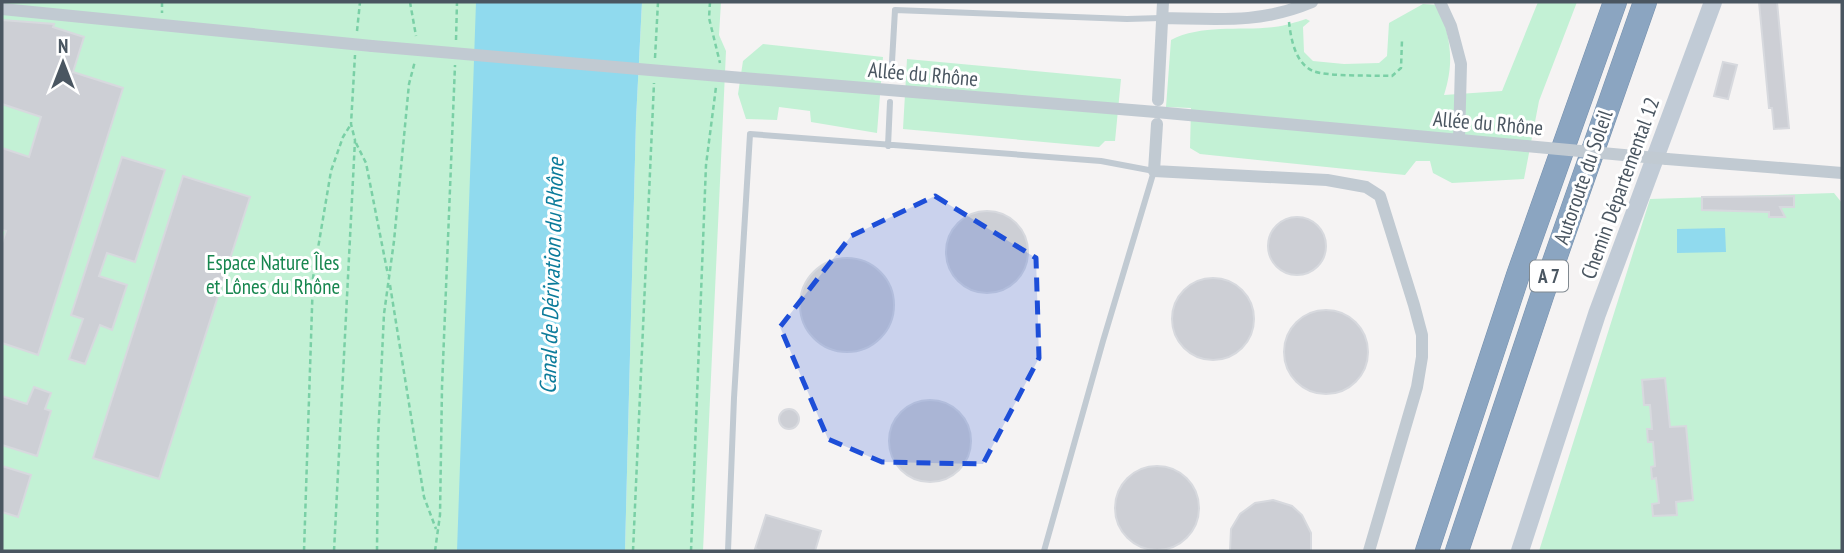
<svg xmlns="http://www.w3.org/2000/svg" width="1844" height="553" viewBox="0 0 1844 553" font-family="'PT Sans Narrow',sans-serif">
  <rect width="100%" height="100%" fill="#f5f3f3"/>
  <!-- green -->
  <path fill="#c3f1d5" d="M2 2H558L532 551H2Z
    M642 2H721L719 35 726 51 703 551H625L636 120Z
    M1538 2H1577L1539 101 1524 179 1452 183 1433 173 1430 161H1416L1405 175 1200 154 1190 148 1191 108 1166 107 1171 40C1201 24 1241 31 1274 27 1285 26 1296 22 1306 19L1310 21 1303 27 1304 52 1313 61 1344 64 1379 63 1387 56 1389 23 1423 4 1439 5C1450 38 1455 61 1444 95L1502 91Z
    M763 44 883 57 877 133 811 122 810 111 779 107 777 120 746 119 738 94 743 61Z
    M907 59 1121 79 1115 141H1105L1099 147 903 129Z
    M1834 193 1842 203V551H1539L1650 199Z"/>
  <!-- water -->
  <path fill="#90daee" d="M476 2H642L636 120 625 551H457Z
    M1725 228 1726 252 1677 253V229Z"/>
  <!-- building -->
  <path fill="#cdcfd5" stroke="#d7d9de" stroke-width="2" d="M1759 2H1777L1789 128 1774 129 1772 108H1769Z
    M2 20 54 24 53 27 84 37 73 72 123 88 38 355 2 343V243L6 231 2 230V148L29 157 41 117 2 104Z
    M1723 62 1737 65 1728 99 1714 96Z
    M122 157 165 170 135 262 107 253 99 276 127 285 112 330 100 325 85 364 69 359 83 319 71 315Z
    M183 176 250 197 159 479 93 458Z
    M1794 196V207H1780L1785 217H1769V212L1702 210V197Z
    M946 252a41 41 0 1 1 82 0a41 41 0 1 1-82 0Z
    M1268 246a29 29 0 1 1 58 0a29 29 0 1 1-58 0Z
    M800 305a47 47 0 1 1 94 0a47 47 0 1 1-94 0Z
    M1172 319a41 41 0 1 1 82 0a41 41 0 1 1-82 0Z
    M1284 352a42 42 0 1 1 84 0a42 42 0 1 1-84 0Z
    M1665 378 1670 427 1686 426 1693 500 1676 502 1677 515 1653 516 1652 504 1659 503 1656 478 1652 479 1651 467 1655 466 1653 442H1648L1647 429H1652L1650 405H1644L1642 380Z
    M34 387 51 393 45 409 51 411 37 456 2 445V396L27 404Z
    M889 441a41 41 0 1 1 82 0a41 41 0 1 1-82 0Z
    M779 419a10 10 0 1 1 20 0a10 10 0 1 1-20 0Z
    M2 466 31 475 18 517 2 512Z
    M1115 508a42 42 0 1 1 84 0a42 42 0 1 1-84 0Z
    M1273 500 1292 506 1302 515 1311 533V551H1230L1231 529 1240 514 1255 503Z
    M766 515 821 531 815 551H762L755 549Z"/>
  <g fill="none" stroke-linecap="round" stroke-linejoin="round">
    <defs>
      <path id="motorway" d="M1427 551 1518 275 1615 2
        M1457 551 1543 293 1645 2"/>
    </defs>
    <!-- motorway casing -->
    <use href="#motorway" stroke="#7690ad" stroke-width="24"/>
    <!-- path -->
    <path stroke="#7ad0a6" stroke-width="2.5" stroke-dasharray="5 3.5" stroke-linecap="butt" d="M162 2V13
      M410 2 416 36
      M710 2 709 18 720 63
      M1289 22C1291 39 1295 63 1313 71 1329 77 1372 75 1392 76L1401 68 1402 40
      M357 31 360 2
      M456 40 457 2
      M655 58 658 2
      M356 143 366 163 388 275
      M390 285 424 497 436 529
      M304 551 313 278 331 171 343 137 351 124
      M334 551 355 140 351 124 355 55
      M377 551 378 439 384 314 394 241 409 84 415 61
      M435 551 440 515 442 387 455 65
      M633 551 654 83
      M691 551 706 165 716 87"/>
    <!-- service -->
    <path stroke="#c1cad2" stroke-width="6" d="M891 79 895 10 1127 19 1161 18
      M888 146 890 102
      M728 551 734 398 750 134 1101 161 1154 171 1103 341 1044 551"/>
    <!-- minor -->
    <path stroke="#c1cad2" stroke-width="12" d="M1440 2 1451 26 1461 64 1459 140
      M2 9 372 46
      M1163 18C1218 19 1260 24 1312 2
      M743 78 1156 112 1526 146
      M1158 100 1163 2
      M1157 124 1154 171 1327 180 1366 187 1380 196 1414 305 1422 335V357L1417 387 1369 551
      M1667 159 1842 173"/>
    <!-- secondary -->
    <path stroke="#c1cbd6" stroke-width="18" d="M1520 551 1597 314 1713 2"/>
    <!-- motorway -->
    <use href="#motorway" stroke="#8ba5c1" stroke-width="23"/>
    <!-- minor-bridge -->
    <path stroke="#c1cad2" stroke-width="12" d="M372 46 743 78
      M1526 146 1667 159"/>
  </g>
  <!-- marked area -->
  <path fill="#1d4ed8" fill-opacity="0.2" stroke="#1d4ed8" stroke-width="5" stroke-dasharray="14 9" stroke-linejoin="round" d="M935 196 1036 258 1039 358 983 464 882 462 828 439 780 327 851 236Z"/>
  <g text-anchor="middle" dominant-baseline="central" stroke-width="6" stroke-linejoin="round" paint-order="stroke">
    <!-- shield labels -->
    <rect fill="#fff" stroke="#808990" stroke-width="2" x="1530" y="260.5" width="38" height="31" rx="5"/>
    <g font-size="19" font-weight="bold" fill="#4a5661">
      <text x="1549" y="276">A 7</text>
    </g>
    <!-- street labels -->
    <g font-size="21" fill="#4a5661" stroke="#fff">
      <text transform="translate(923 74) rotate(5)">Allée du Rhône</text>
      <text transform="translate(1488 123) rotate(5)">Allée du Rhône</text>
      <text transform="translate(1583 177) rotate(-71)">Autoroute du Soleil</text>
      <text transform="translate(1620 188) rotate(-70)">Chemin Départemental 12</text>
    </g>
    <!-- park labels -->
    <g font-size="21" fill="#17864f" stroke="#fff">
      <text x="273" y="262">Espace Nature Îles<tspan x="273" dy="24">et Lônes du Rhône</tspan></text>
    </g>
    <!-- water labels -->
    <g font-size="23" font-style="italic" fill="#0c7c9b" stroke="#fff">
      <text transform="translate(551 276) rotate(-88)">Canal de Dérivation du Rhône</text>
    </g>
  </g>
  <!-- border -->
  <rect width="1844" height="553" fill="none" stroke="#4a5661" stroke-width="7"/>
  <!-- north arrow -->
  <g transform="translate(63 63)" stroke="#ffffff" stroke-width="5" paint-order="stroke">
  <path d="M0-5L12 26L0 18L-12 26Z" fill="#4a5661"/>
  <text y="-10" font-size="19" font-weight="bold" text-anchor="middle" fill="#4a5661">N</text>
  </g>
</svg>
